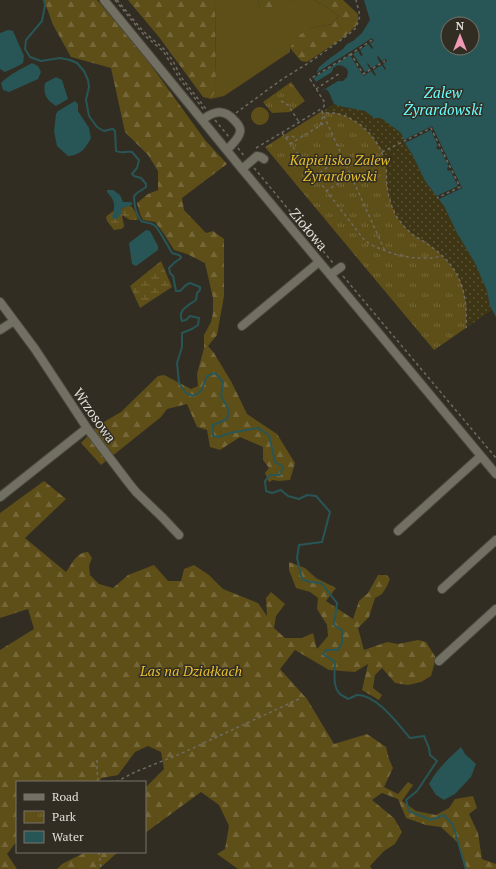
<svg xmlns="http://www.w3.org/2000/svg" width="496" height="869" viewBox="0 0 496 869" font-family="'PT Serif',serif">
  <defs>
    <pattern id="forest-firs" width="22" height="20" patternUnits="userSpaceOnUse"><rect width="22" height="20" fill="#5e4e18"/><path d="M5 1l3.5 6h-7zM16 11l3.5 6h-7z" fill="#756739"/></pattern>
    <pattern id="wetland-marsh" width="20" height="14" patternUnits="userSpaceOnUse"><rect width="20" height="14" fill="#5e4e18"/><path d="M1 5h8M5 5V1M11 12h8M15 12V8" fill="none" stroke="#756739"/></pattern>
    <pattern id="sand-dots" width="8" height="8" patternUnits="userSpaceOnUse"><rect width="8" height="8" fill="#3d3514"/><path d="M2 2h.1M6 6h.1" fill="none" stroke="#595236" stroke-width="1.8" stroke-linecap="round"/></pattern>
    <pattern id="park-tufts" width="24" height="20" patternUnits="userSpaceOnUse"><rect width="24" height="20" fill="#5e4e18"/><path d="M3 7l-1-3M5 7V3M7 7l1-3M15 17l-1-3M17 17v-4M19 17l1-3" fill="none" stroke="#756739"/></pattern>
  </defs>
  <rect width="100%" height="100%" fill="#312d23"/>
  <!-- grass -->
  <path fill="#5e4e18" d="M215 0H258L260 9 290 2 292 0H314L323 5 339 16 332 24 310 28 290 48V52L224 96 211 99 216 90Z
    M251 116a9 9 0 1 1 18 0a9 9 0 1 1-18 0Z"/>
  <!-- forest -->
  <path fill="url(#forest-firs)" d="M44 0H97L137 46 205 140 227 164 182 198 184 210 206 233 213 231 224 239V296L217 335 208 346 214 353 232 383 247 414 277 434 295 463 290 480 279 481 273 480 269 482 265 473 269 468 263 460V447L240 437 220 450 210 447 207 430 197 427 187 404 167 409 161 417 101 465 81 443 97 426 121 412 158 376 164 375 191 389 198 386 197 374 204 348V335L211 322 213 313V298L205 263 187 254 174 250 164 234 155 222 143 220 140 214 137 203 148 194 158 190V171L148 155 125 132 111 68 71 57 53 25Z
    M128 0H215L216 90 211 99 203 97 159 37Z
    M258 0H292L290 2 274 11 260 9Z
    M314 0H343L358 14V20L356 26 343 38 307 62 301 61 290 48 298 36 310 28 332 24 339 16 323 5Z
    M44 481 66 499 25 538 66 572C73 563 75 553 88 552L92 558 89 566 90 575 99 584 113 588 128 575 154 565 168 581H181L184 569 194 565 209 575 223 589 258 603 267 616 266 598 271 592 285 604 276 616 274 628 285 638H302L313 633 317 649 328 636 327 625 317 609 318 598 310 592 296 588 289 570V562L305 568 316 578 336 588 326 601 353 619 359 601 368 593 378 575H387L390 579 387 586 382 594 375 598 369 617 358 628 364 650 387 642 398 644 418 640 426 642 436 658 431 676 421 682 408 685 395 683 382 668 375 675 373 688 382 695 379 700 362 690 368 664 355 672 329 670 295 650 280 669 307 699 334 744 367 734 386 747 389 759 393 768 384 787 398 794 408 782 413 785 402 801 416 811 436 815 449 808 455 799 473 796 477 808 469 814 478 833 482 859 496 864V869H465L458 843 441 827 426 825 406 818 398 799 382 793 372 800 394 818 402 832 395 844 384 851 370 866 372 869H238L217 854 225 849 229 826 219 805 201 792 145 833V788L164 769 161 752 148 746 135 752 118 775 102 778 98 782H17V841L7 854 17 869H0V650L34 629 28 609 0 618V513Z
    M86 852H118L99 869H57L62 864Z"/>
  <!-- wetland -->
  <path fill="url(#wetland-marsh)" d="M129 205C134 208 137 215 138 220H130L122 215C122 219 124 222 124 227L121 229 114 230 107 221 106 217 113 211V213L121 210 123 208Z
    M161 261 172 287 140 308 130 286Z"/>
  <!-- sand -->
  <path fill="url(#sand-dots)" d="M334 104 339 106 365 111 374 118H381L401 133 406 145 412 154 425 181 444 206 457 233 475 263 487 291 490 306 492 310 466 328C467 318 467 307 465 298 465 294 463 290 461 286 455 271 447 258 433 248 428 244 423 241 418 238 408 232 401 223 395 214 391 205 388 195 387 185 386 181 387 177 386 173 381 136 360 115 322 112Z"/>
  <!-- park -->
  <path fill="url(#park-tufts)" d="M291 82 305 101 290 112 272 113 263 102Z
    M322 111 323 112C327 113 331 113 335 113 360 118 382 141 386 167 387 173 386 179 387 185 388 195 391 205 395 214 401 223 408 232 418 238 421 240 425 242 428 244 446 257 462 275 465 298 467 307 466 318 466 328L434 350 363 265 265 147Z"/>
  <!-- water -->
  <path fill="#285656" fill-rule="evenodd" d="M364 0H496V317L490 306 487 291 475 263 457 233 444 206 425 181 412 154 406 145 401 133 381 118H374L365 111 339 106 334 104 329 92 326 89 322 91 314 79 319 67 330 58 343 49 347 44 353 41 362 33 370 20ZM448 24H472V48H448Z
    M8 30 13 31 24 56 23 63 18 66 5 72 0 69V33Z
    M32 63 38 66 41 72 38 79 9 92 3 90 1 83C10 74 21 69 32 63Z
    M56 77 62 80 68 99 56 106C46 100 43 94 45 83Z
    M75 101 78 104V111L89 128 91 138C85 149 81 155 68 156L57 146 54 131 56 114 58 111Z
    M107 190H113L120 195 123 202H131L132 203V205C129 207 125 205 121 210L122 213 117 219H114L112 217C115 205 116 202 107 192Z
    M146 230 150 231 158 246V250L136 266 132 264 129 243Z
    M461 747 465 754 476 764 471 777 455 794 444 800 436 795 429 784C437 769 449 758 461 747Z"/>
  <!-- pier -->
  <path fill="#312d23" d="M372 38 374 41 370 43 373 48 372 49 368 44 360 50 363 55 361 56 358 51 353 54 365 72 370 69 367 64 368 63 371 68 380 63 377 57 378 56 382 61 386 59 387 61 383 64 386 69 385 70 382 65 373 70 376 75 375 76 371 71 363 76 350 55 312 79 313 75Z
    M338 65 343 66 347 69 348 72 347 77 343 81H338L320 92 314 83 332 72 333 68Z
    M432 126 462 188 439 199 437 196 458 186 450 170 448 171 447 168 449 167 440 149 438 150 436 147 438 146 431 130 409 141 403 143 402 141Z"/>
  <g fill="none" stroke-linecap="round" stroke-linejoin="round">
    <!-- stream -->
    <path stroke="#285656" stroke-width="2" d="M44 0 45 5 42 21 26 40 25 49 30 57 41 61 60 58 70 60 77 63 84 71 88 80 89 87 86 100 89 116 97 127 104 131 112 129H113L115 131 116 151C121 154 127 151 132 152L139 160 137 168 132 174 134 176 141 178 146 184V187L137 193 134 196C134 205 136 214 141 221 145 223 150 222 154 225 158 227 169 248 172 253L179 255 181 257V258L174 263 169 268 170 273 173 276 176 291H180L186 285 190 283 200 287V290L197 293 196 300C188 306 177 310 182 321L186 320 190 316 199 318 198 325 192 329 182 333V347L177 363 179 383 186 393 193 396 201 391 207 376 215 373 223 382 221 396 229 410 227 419 213 425V436L219 437 230 433 258 428 269 435 275 462 283 467 280 475H270L265 481 266 491 272 493 281 490 288 496 299 499 307 495 316 496 330 512 322 542 299 545 297 558 302 579 310 582 321 583 337 603 334 625 342 630V643L338 650H326L323 654 335 662C335 673 332 686 340 694 342 696 346 697 348 699 351 698 354 696 357 695 376 694 398 724 410 738L424 736 429 748 430 755 437 761 417 791 406 800 409 811 431 820 444 815 453 825 466 869"/>
    <defs>
      <path id="minor" d="M104 0 242 169 496 474
        M202 120C214 111 224 108 235 121 238 124 241 128 240 132 239 139 231 145 227 150
        M242 169 257 156 261 157 264 159
        M330 275 341 267
        M0 302 35 349 87 428 128 482 136 492 163 518 179 535
        M242 326 319 262
        M0 330 14 321
        M0 497 87 428
        M398 531 481 456
        M442 589 496 540
        M439 661 496 609"/>
    </defs>
    <!-- minor casing -->
    <use href="#minor" stroke="#4d4a41" stroke-width="10"/>
    <!-- path -->
    <path stroke="#6f6b63" stroke-width="1.5" stroke-dasharray="3 3" stroke-linecap="butt" d="M115 0 144 35 163 51 170 62 179 78 204 110
      M117 0 143 31 164 49 173 61 181 77 206 109
      M372 40 351 54 363 74 385 61
      M351 54 310 79 325 103 322 111V112C326 113 331 113 335 113 360 118 382 141 386 167 387 173 386 179 387 185 388 195 391 205 395 214 401 223 408 232 418 238 423 241 428 244 433 248 461 268 468 295 466 328
      M316 89 340 73
      M281 101 288 105 299 122
      M236 113 281 80 310 62 345 37 356 28 360 16 356 0
      M324 116 385 251
      M215 120 229 137
      M321 125V120L324 116 322 112
      M282 133 365 241C388 255 416 262 443 256
      M286 138C290 135 294 136 297 140
      M290 144 326 122
      M238 148 245 157
      M256 148 321 109
      M382 152 431 128 460 187 437 198
      M254 168 255 169 333 263
      M315 176 342 157
      M326 191 350 176
      M343 276 496 458
      M97 760V771L98 782
      M116 782 135 772 180 754 299 699
      M99 852 101 869"/>
    <!-- minor -->
    <use href="#minor" stroke="#726f63" stroke-width="8"/>
  </g>
  <g text-anchor="middle" dominant-baseline="central" stroke-width="3" stroke-linejoin="round" paint-order="stroke">
    <!-- park labels -->
    <g font-size="14" font-style="italic" fill="#e7bf2e" stroke="#312d23">
      <text x="340" y="159">Kapielisko Zalew<tspan x="340" dy="16">Żyrardowski</tspan></text>
      <text x="191" y="670">Las na Działkach</text>
    </g>
    <!-- street labels -->
    <g font-size="14" fill="#e2dfd9" stroke="#312d23">
      <text transform="translate(309 229) rotate(50)">Ziołowa</text>
      <text transform="translate(95 415) rotate(55)">Wrzosowa</text>
    </g>
    <!-- water labels -->
    <g font-size="15" font-style="italic" fill="#69fcfd" stroke="#312d23">
      <text x="443" y="92">Zalew<tspan x="443" dy="17">Żyrardowski</tspan></text>
    </g>
  </g>
  <!-- legend -->
  <rect x="16" y="781" width="130" height="72" fill="#312d23" stroke="#78746c"/>
  <rect x="24" y="794" width="20" height="6" fill="#726f63" stroke="#78746c"/>
  <text x="52" y="801" font-size="12" fill="#e2dfd9">Road</text>
  <rect x="24" y="811" width="20" height="12" fill="url(#park-tufts)" stroke="#78746c"/>
  <text x="52" y="821" font-size="12" fill="#e2dfd9">Park</text>
  <rect x="24" y="831" width="20" height="12" fill="#285656" stroke="#78746c"/>
  <text x="52" y="841" font-size="12" fill="#e2dfd9">Water</text>
  <!-- north arrow -->
  <g transform="translate(460 36)"><circle r="19" fill="#312d23" stroke="#78746c"/>
  <path d="M0-3L7 15L0 10L-7 15Z" fill="#f09ab5"/>
  <text y="-6" font-size="11" font-weight="bold" text-anchor="middle" fill="#e2dfd9">N</text>
  </g>
</svg>
